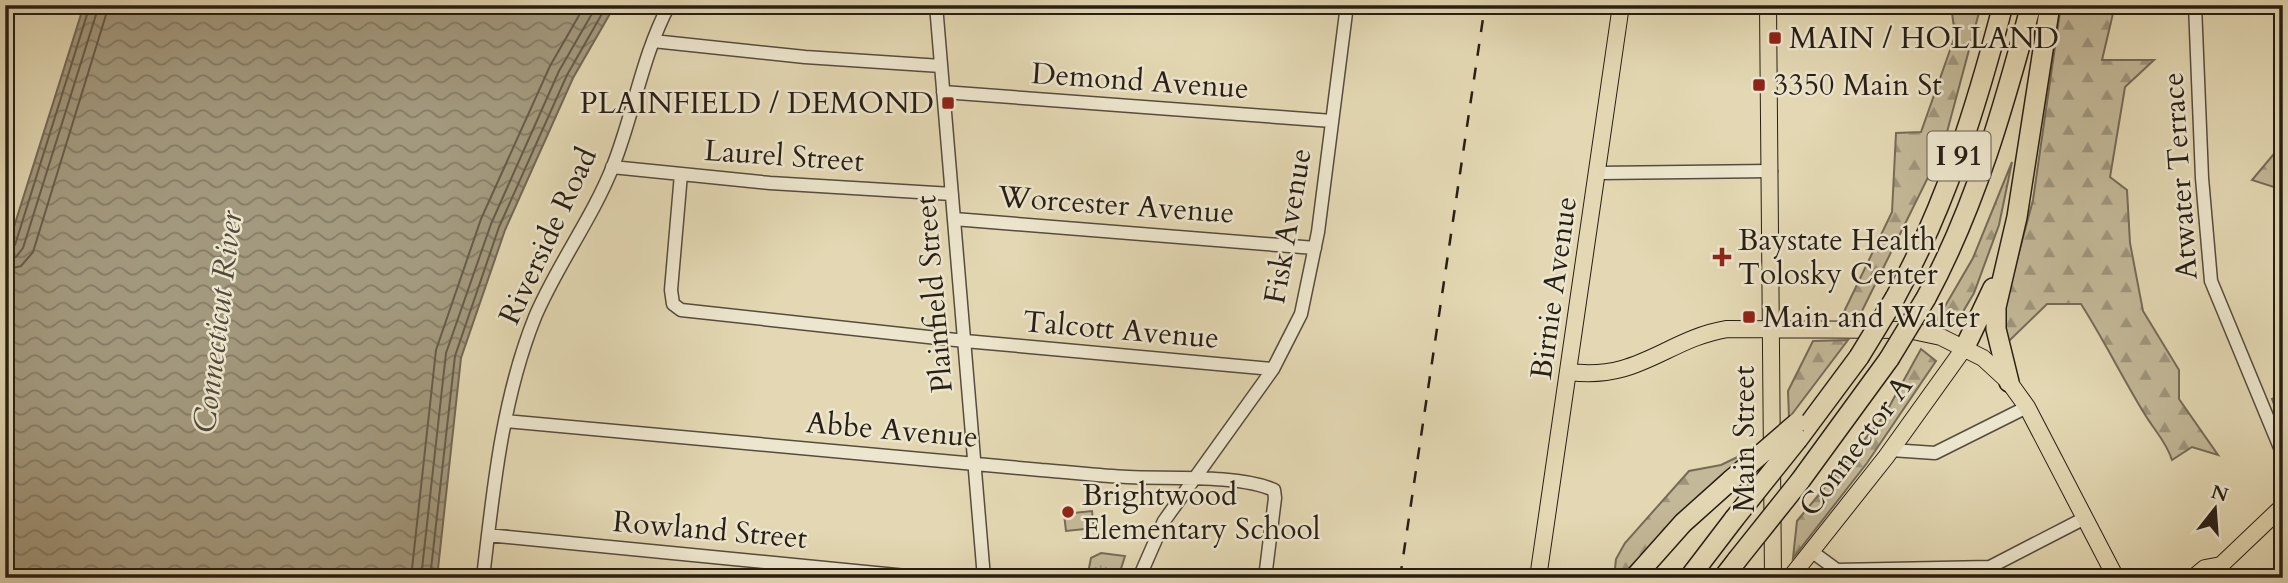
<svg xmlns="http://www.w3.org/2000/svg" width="2288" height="583" viewBox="0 0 2288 583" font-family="Cardo,serif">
  <defs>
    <pattern id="grass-tufts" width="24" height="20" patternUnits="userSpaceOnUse" patternTransform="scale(1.75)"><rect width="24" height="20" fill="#c3b898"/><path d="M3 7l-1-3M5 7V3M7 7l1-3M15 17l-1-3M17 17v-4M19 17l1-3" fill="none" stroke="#9e957b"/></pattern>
    <pattern id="forest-firs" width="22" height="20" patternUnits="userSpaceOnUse" patternTransform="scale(1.75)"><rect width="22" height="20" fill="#c3b898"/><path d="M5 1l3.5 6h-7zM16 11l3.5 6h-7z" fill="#9e957b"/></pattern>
    <pattern id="water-waves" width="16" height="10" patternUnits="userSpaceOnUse" patternTransform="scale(1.75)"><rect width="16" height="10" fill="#a3997e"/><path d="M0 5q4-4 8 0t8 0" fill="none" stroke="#857c66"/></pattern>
  </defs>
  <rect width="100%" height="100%" fill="#e3d8b3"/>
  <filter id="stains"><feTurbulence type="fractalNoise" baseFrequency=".00286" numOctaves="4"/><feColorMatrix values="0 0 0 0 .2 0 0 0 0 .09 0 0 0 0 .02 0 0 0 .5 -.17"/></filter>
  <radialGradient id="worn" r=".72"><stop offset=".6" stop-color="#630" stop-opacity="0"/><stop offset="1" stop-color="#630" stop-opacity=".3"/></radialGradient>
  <!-- grass -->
  <path fill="url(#grass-tufts)" stroke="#756b57" stroke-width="2" d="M1101 553 1125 556 1118 578H1087L1091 558Z"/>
  <!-- forest -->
  <path fill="url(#forest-firs)" stroke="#756b57" stroke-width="2" d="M1951 5H1981L1943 147 1860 315 1842 316 1892 212 1896 133 1921 132 1955 36Z
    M2061 5H2115L2102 60H2154L2125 87 2110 177 2127 190 2130 243 2143 311 2179 370V399L2218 455 2192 447 2172 460C2166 441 2154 430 2144 413 2122 377 2104 340 2081 304H2047L2008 342 2001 320 2033 200Z
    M2283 143V190L2252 180Z
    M2012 162 1999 225 1974 293 1954 327 1937 320 1973 258Z
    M1848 340 1789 418 1788 391 1813 341Z
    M1921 349 1936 361 1867 463 1793 558 1797 521 1884 416Z
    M2283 393V427L2272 399Z
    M1748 452 1689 506 1620 578H1614L1616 559 1625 543 1689 471 1721 465Z"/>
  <!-- pitch -->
  <path fill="#c3b898" stroke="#756b57" stroke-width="2" d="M1092 511 1094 528 1066 531 1064 514Z"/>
  <!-- water -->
  <path fill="url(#water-waves)" stroke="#716854" stroke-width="2" d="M84 5H615L573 78 505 230 461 358 437 578H5L7 249Z"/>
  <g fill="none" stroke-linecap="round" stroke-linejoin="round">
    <!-- shore -->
    <path stroke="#655c4a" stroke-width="2" d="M5 251 15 245 90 5
      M5 260 16 257 23 248 99 5
      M5 270 21 266 33 252 109 5
      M411 578 436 350 481 219 550 66 585 5
      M421 578 446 353 491 224 559 71 597 5
      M430 578 455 356 499 227 567 75 607 5"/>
    <defs>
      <path id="minor" d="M936 5 984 578
        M2195 5 2202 178 2211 281 2283 455
        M653 41 805 57 941 66
        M943 92 1332 121
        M612 167 770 183 952 194
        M1599 173 1771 171
        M681 174 671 290 673 304 681 310 965 341 1273 369
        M954 219 1315 248
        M506 421 1041 470C1070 472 1099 476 1128 477 1166 479 1240 474 1274 490L1275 498 1265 578
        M1891 450 1935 453 2027 407
        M488 535 927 578
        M1811 551 1837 570 1990 567 2085 518
        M483 578C493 491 502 399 535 317 557 265 592 219 613 166 634 113 642 56 669 5
        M1139 578 1164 521 1273 369 1301 314 1318 232 1347 5"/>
      <path id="major" d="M1768 5 1773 578
        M1570 372C1639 381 1667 339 1727 329L1908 330 1941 337 1983 358 2009 382 2027 407 2116 578
        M1538 578 1621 5
        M1790 578 1886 457 1965 347
        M2193 578 2205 568 2221 565
        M2212 578 2221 565 2283 506"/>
      <path id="highway" d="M1895 298C1946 205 1976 108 2003 5
        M1926 298C1976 205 2004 106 2031 5
        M1965 347 1993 288
        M2009 382 1996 329V307L2017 217 2050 5
        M1798 439 1859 357
        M1800 481 1889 359
        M1634 578 1683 523 1731 480
        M1689 578 1734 519
        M1723 578 1737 560"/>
    </defs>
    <!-- minor casing -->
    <use href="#minor" stroke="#564c3d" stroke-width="15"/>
    <!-- major casing -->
    <use href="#major" stroke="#271e16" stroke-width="18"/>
    <!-- highway casing -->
    <use href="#highway" stroke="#271e16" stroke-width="22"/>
    <!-- minor -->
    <use href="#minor" stroke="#ede6ce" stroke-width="12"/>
    <!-- major -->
    <use href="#major" stroke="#e3d8b3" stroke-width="16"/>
    <!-- highway -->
    <use href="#highway" stroke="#e3d8b3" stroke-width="19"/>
    <!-- rail -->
    <path stroke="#271e16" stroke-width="2.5" stroke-dasharray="12 12" stroke-linecap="butt" d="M1400 578 1485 5"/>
    <defs>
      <path id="highway-bridge" d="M1859 357 1895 298
        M1889 359 1926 298
        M1731 480 1797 423
        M1734 519 1798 439
        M1737 560 1800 481"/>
    </defs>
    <!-- highway-bridge casing -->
    <use href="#highway-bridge" stroke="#271e16" stroke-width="22" stroke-linecap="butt"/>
    <!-- highway-bridge -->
    <use href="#highway-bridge" stroke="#e3d8b3" stroke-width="19"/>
  </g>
  <!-- markers -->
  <g fill="#8f2418" stroke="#ede6ce" stroke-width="2.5">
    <rect x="1768" y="31" width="14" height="14" rx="3.5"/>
    <rect x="1752" y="78" width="14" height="14" rx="3.5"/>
    <rect x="941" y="96" width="14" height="14" rx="3.5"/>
    <path d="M1718.5 246.5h7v7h7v7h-7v7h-7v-7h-7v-7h7z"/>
    <rect x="1742" y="310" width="14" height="14" rx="3.5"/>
    <circle cx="1068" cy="512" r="7"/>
  </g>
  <g text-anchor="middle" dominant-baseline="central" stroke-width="5" stroke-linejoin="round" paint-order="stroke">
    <!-- shield labels -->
    <rect fill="#ede6ce" stroke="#625a4d" stroke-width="2" x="1927.5" y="131.5" width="63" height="49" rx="5"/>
    <g font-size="28" font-weight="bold" fill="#271e16">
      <text x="1959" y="156">I 91</text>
    </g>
    <!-- poi labels -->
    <g font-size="30" fill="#271e16" stroke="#ede6ce" text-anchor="start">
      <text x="1789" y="38">MAIN / HOLLAND</text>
      <text x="1773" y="85">3350 Main St</text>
      <text x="934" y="103" text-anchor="end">PLAINFIELD / DEMOND</text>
      <text x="1738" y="240">Baystate Health<tspan x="1738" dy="34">Tolosky Center</tspan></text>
      <text x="1763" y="317">Main and Walter</text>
      <text x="1082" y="495">Brightwood<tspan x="1082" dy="34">Elementary School</tspan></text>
    </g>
    <!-- street labels -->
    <g font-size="30" fill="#271e16" stroke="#ede6ce">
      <text transform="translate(1140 81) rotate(4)">Demond Avenue</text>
      <text transform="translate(784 156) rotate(4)">Laurel Street</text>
      <text transform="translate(2180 176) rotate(-94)">Atwater Terrace</text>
      <text transform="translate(1116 205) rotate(4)">Worcester Avenue</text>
      <text transform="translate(1288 226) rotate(-80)">Fisk Avenue</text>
      <text transform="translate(548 236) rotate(-65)">Riverside Road</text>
      <text transform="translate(1554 288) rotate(-82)">Birnie Avenue</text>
      <text transform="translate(934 294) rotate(-95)">Plainfield Street</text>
      <text transform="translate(1121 330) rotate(5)">Talcott Avenue</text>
      <text transform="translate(892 430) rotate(5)">Abbe Avenue</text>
      <text transform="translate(1744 439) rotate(-90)">Main Street</text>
      <text transform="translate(1856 446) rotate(-53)">Connector A</text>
      <text transform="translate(710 530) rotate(5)">Rowland Street</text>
    </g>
    <!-- water labels -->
    <g font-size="32" font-style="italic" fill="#52493a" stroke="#ede6ce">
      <text transform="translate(218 322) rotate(-83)">Connecticut River</text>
    </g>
  </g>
  <!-- margin -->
  <rect width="2288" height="583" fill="none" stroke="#e3d8b3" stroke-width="28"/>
  <rect x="7" y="7" width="2274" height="569" fill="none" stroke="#271e16" stroke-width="3.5"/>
  <rect x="14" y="14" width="2260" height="555" fill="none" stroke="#271e16" stroke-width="2"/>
  <!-- north arrow -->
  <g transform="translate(2215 509) rotate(17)" stroke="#ede6ce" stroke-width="5" paint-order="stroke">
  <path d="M0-5L12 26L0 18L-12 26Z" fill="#271e16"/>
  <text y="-10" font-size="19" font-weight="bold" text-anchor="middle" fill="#271e16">N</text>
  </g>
  <rect width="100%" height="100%" filter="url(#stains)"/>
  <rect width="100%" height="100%" fill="url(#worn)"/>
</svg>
